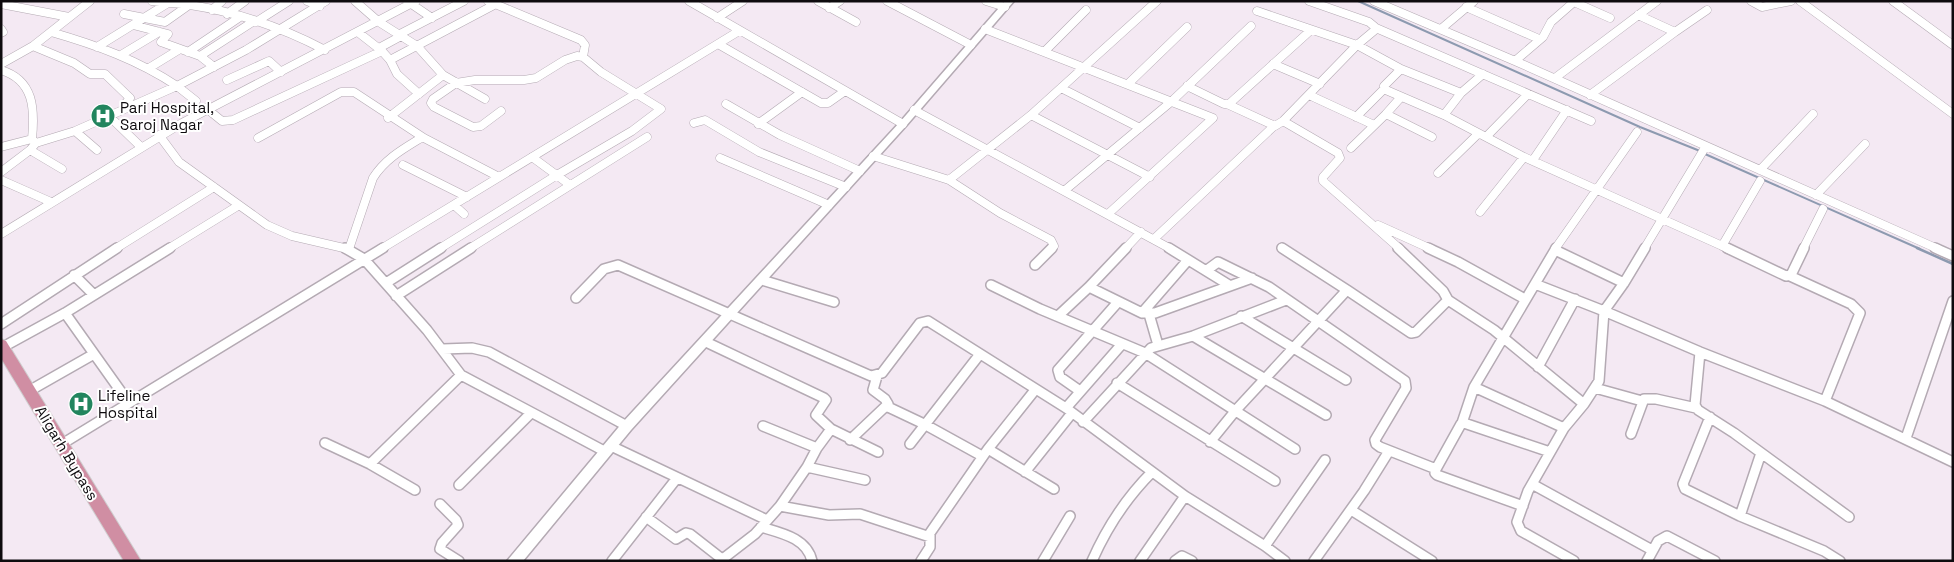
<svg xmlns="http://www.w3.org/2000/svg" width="1954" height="562" viewBox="0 0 1954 562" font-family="'Space Grotesk',sans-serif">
  <rect width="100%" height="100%" fill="#f4e9f3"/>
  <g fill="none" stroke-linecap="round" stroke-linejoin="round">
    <!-- stream-far1 -->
    <path stroke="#8d9ab0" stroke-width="2" d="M1358 1 1640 127 1700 151
      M1705 154 1920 249"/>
    <!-- stream -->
    <path stroke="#8d9ab0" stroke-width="2.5" d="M1917 248 1953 264"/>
    <defs>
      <path id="minor-far1" d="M152 1C165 3 178 3 190 5 237 12 283 28 325 50
        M307 1 320 6
        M355 1 379 22 417 46 443 75 485 99
        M407 1 432 18
        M488 1 581 40 585 45 583 57
        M689 1 903 124
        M818 1 856 22
        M887 1 971 45
        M986 1 1005 7
        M1374 1 1515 61 1938 249
        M1751 1 1762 7 1791 1
        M1800 1 1953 114
        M1893 1 1953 45
        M1574 2 1610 18
        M1 4 69 17
        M1466 7 1539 39
        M829 8 840 1
        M212 10 222 1
        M1257 11 1357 45 1401 69 1384 86 1386 90 1444 115 1524 157 1729 249
        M124 14 165 22 189 5
        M227 14 245 1
        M1638 15 1675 32 1707 10
        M717 18 743 1
        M256 22 289 1
        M133 25 168 34 161 42 200 56 214 67
        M1376 28 1591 121
        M1 29 3 32 1 33
        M985 29 1213 118 1108 214
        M1441 29 1474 1
        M51 32C96 45 138 60 177 86L246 50 326 1
        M359 33 382 51
        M400 34 464 1
        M718 44 821 103H828L845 91
        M33 46 74 63 90 74H105L130 98 125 104 129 108
        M97 47 168 3
        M379 48 403 35
        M188 52 240 17
        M1044 52 1086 10
        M121 55 159 32
        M200 56 254 21
        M390 60 397 74 419 94
        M1515 61 1543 37 1551 22 1575 1
        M1 64 33 46 90 1
        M1273 64 1320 84
        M149 68 180 49
        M1401 69 1461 93
        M1 70C34 80 35 109 32 139L1 147
        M1555 78 1657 1
        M227 80 269 61 281 72
        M1128 84 1187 27
        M1187 86 1224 104H1229L1311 30
        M1061 88 1140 128
        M1309 95 1374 125
        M1590 95 1675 32
        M1401 97 1386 114 1432 137
        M726 104 780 135 860 171
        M1227 104 1275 126 1283 121 1357 45 1375 30V27L1369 22 1309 1
        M206 108 222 121 233 120 382 51 390 60 494 5
        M914 110 1171 249
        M1031 115 1157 1
        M1444 115 1461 93 1483 74
        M110 117 140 146
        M1356 117 1384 89
        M388 118 443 75
        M1283 121 1338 153 1340 158 1323 177V181L1400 249
        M694 123 705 120 759 152 846 187
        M758 124 802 92
        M159 135 179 162 267 225 292 236 348 249
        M1486 137 1528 94
        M258 138 341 92H354L424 138 499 177
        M32 139 36 143 75 131
        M1351 148 1386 114
        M30 150 62 169
        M97 150 75 131 177 86 196 101
        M873 156 949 180 1000 213 1051 240 1054 246 1051 249
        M532 157 570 185
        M720 158 829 205
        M1533 160 1567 110
        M403 165 467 197
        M1760 170 1813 114
        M1 172 30 150 36 143
        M1438 173 1478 134
        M1 180 51 202
        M949 180 1031 115 1150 177
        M1064 191 1172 101 1251 26
        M1816 195 1865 144
        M454 205 464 214
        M1480 212 1524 157
        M1378 225 1431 249
        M1 234 182 123 416 1
        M1154 239 1274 126
        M1722 246 1760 181
        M1282 248 1284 249
        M115 249 214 187
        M168 249 236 207
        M349 249 373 178C385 159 403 149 421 138
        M381 249 739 31
        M439 249 557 175 632 131 661 109 601 72 583 57 577 56 565 60 536 78 524 80H475L456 83 433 99 431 103 434 107 473 127 481 126 501 111
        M469 249 647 137
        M1125 249 1141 232
        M1555 249 1637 132
        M1644 249 1706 146
        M1803 249 1823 209"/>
      <path id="minor" d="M345 248 364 259 427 330 461 375
        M1126 248 1089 287 1142 313 1188 260
        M1169 248 1229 285
        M1282 248 1347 290
        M1428 248 1458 262 1525 299
        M1556 248 1555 250 1624 283
        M1645 248 1624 283 1604 311 1700 352 1825 401 1953 462
        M1727 248 1786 276 1791 275 1804 248
        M1935 248 1953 256
        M1035 265 1052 248
        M1207 270 1218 262 1269 287 1405 381 1406 388 1375 440 1376 444 1380 447 1436 469 1461 424 1464 423 1550 452
        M74 275 93 294
        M1790 276 1851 304 1860 313 1825 401
        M762 280 834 302
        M386 283 441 248
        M1535 284 1604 311 1599 381 1584 404 1564 428 1528 491 1517 522 1521 531 1574 561
        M991 285 1040 309 1145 353 1295 449
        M396 296 471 248
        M576 298 604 269 618 265 871 376 882 373 920 323 928 321 1066 408 1185 496 1265 546 1285 561
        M1448 300 1494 330 1584 404
        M65 313 129 403
        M1143 313H1155L1252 278
        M1149 314 1158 345
        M1058 316 1089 287
        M1241 316 1346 380
        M1 324 117 248
        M1193 336 1326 415
        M706 342 824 398 826 400 816 415 831 429
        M3 347 65 313 170 248
        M443 349 472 348 489 352 627 426
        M1700 352 1695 405 1698 410 1734 433 1849 517
        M1538 367 1575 299
        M1117 383 1275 481
        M1474 387 1564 428
        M1595 388 1642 401
        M29 391 94 354
        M1080 391 1060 377 1058 370 1118 302
        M886 406 924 424 982 456
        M1066 408 1122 344
        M1710 417 1683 484 1685 489 1740 516 1824 551 1840 561
        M1083 422 1151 348 1193 336 1286 300
        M1462 423 1474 387 1555 250
        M763 426 817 448 831 429 878 452
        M1631 434 1644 399H1656L1696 408
        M1906 438 1953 301
        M850 440 888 404 885 399 873 390 877 376
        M1210 442 1236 410 1347 290 1411 333 1416 332 1448 300 1443 291 1398 248
        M325 443 370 464 415 490
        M62 444 383 248
        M910 444 980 354
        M611 446 767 520
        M988 449 1054 489
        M370 464 461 375 606 452
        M807 467 817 448
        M1436 469 1435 473 1437 475 1523 506
        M1025 472 1072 413
        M1532 484 1652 550
        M459 485 531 413
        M440 504 456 520 458 525 442 543 440 549 459 561
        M780 506 807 467 865 480
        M1351 510 1432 561
        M1740 516 1761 453
        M646 517 676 539 686 533 690 534 722 559
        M761 527C781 533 807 538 812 561
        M1265 546 1325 460
        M612 561 677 478
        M720 561 755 534 780 506 829 515 860 514 930 537
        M921 561 930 547V533L988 449 1035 390
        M1043 561 1070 516
        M1092 561C1107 527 1125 499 1152 472
        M1140 561 1185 496
        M1175 561 1182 556 1192 561
        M1314 561 1364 491 1389 451
        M1647 561 1658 541 1667 536 1715 561"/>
      <path id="secondary" d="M1005 1H1014L906 126 631 430 523 561H507L623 422 900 122Z"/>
      <path id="trunk" d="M1 339 6 341 141 561H124L1 358Z"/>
    </defs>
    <!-- minor-far1 casing -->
    <use href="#minor-far1" stroke="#b4aab3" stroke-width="9"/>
    <!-- minor casing -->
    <use href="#minor" stroke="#b4aab3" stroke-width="12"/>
    <!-- secondary casing -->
    <use href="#secondary" stroke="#b4aab3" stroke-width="3"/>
    <!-- trunk casing -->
    <use href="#trunk" stroke="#cfcecf" stroke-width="2"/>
    <!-- minor-far1 -->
    <use href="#minor-far1" stroke="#fff" stroke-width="8"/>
    <!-- minor -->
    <use href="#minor" stroke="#fff" stroke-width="9"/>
    <!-- secondary -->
    <use href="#secondary" fill="#fff" fill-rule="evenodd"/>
    <!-- trunk -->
    <use href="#trunk" fill="#d08ea3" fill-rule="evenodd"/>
  </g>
  <!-- icons -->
  <defs>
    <symbol id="hospital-disc" viewBox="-11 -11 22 22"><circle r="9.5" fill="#22855e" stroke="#fff"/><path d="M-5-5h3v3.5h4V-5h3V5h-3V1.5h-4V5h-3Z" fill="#fff"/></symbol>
  </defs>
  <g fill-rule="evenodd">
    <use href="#hospital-disc" x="89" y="102" width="28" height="28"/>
    <use href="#hospital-disc" x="67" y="390" width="28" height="28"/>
  </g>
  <g text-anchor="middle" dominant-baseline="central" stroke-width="4" stroke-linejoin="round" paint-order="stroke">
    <!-- poi labels -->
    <g font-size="15" fill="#0e0b0e" stroke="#fff" text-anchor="start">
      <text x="120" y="107">Pari Hospital,<tspan x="120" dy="17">Saroj Nagar</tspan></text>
      <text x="98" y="395">Lifeline<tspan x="98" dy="17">Hospital</tspan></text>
    </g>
    <!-- street labels -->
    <g font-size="15" fill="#0e0b0e" stroke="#fff">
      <text transform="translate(67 453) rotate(59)">Aligarh Bypass</text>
    </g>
  </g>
  <!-- border -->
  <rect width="1954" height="562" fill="none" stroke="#0e0b0e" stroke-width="5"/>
</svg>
